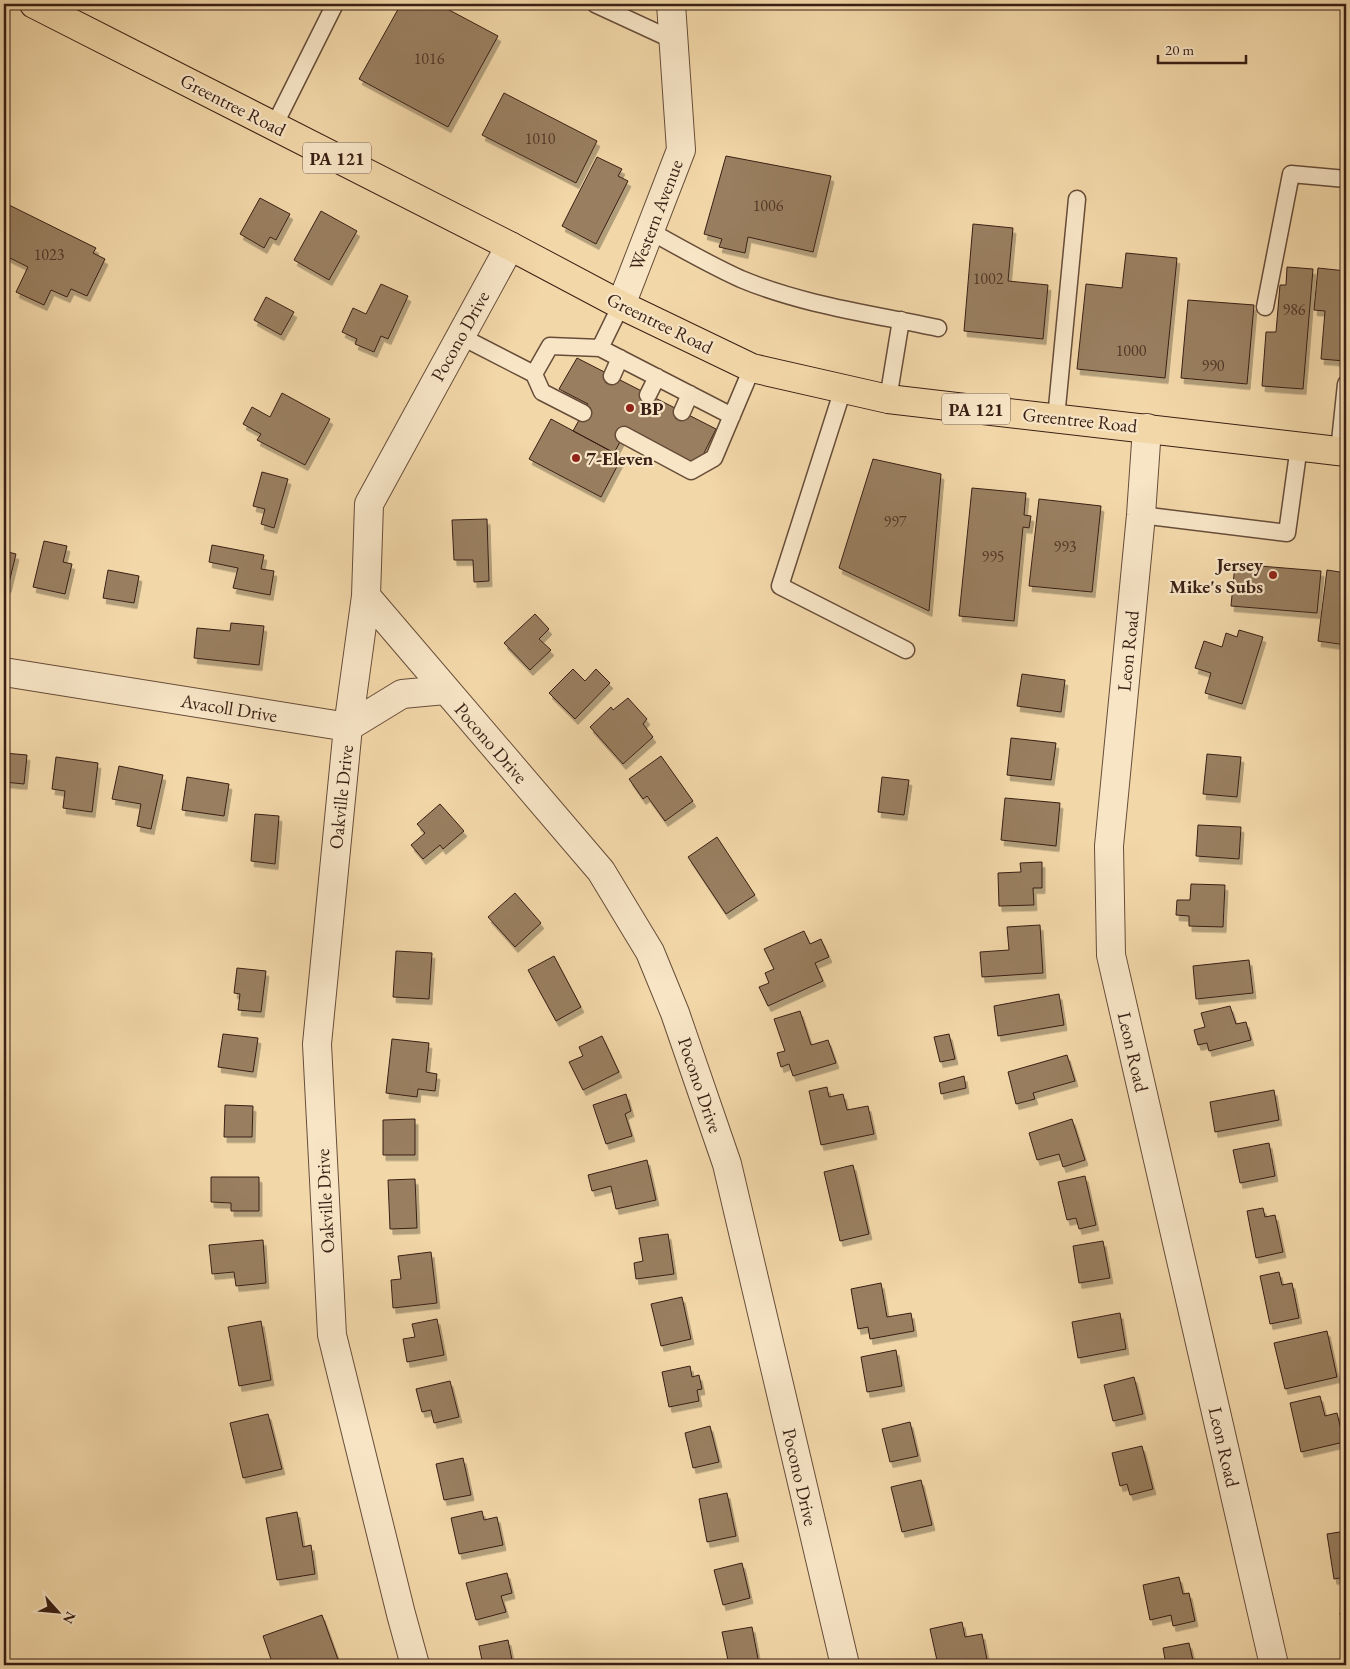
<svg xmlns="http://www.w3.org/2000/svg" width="1350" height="1669" viewBox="0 0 1350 1669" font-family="'EB Garamond',serif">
  <defs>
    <filter id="shadow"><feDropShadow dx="3" dy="5.5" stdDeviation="0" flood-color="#0004"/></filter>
  </defs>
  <rect width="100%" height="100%" fill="#f2d7a8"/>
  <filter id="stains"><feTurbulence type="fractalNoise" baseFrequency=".004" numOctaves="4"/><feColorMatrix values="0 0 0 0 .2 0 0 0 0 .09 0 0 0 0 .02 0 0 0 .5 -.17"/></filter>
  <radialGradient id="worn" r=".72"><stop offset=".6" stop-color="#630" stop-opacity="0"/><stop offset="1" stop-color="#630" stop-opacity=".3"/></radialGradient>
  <!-- building -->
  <path fill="#997f61" stroke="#391f14" filter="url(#shadow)" d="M401 4H438L498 36 448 127 359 79Z
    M504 93 597 141 576 183 482 135Z
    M726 156 831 176 813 252 748 237 745 253 719 247 722 239 704 234Z
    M597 157 622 169 618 176 628 181 596 244 562 226Z
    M260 198 290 214 276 240 270 237 264 248 240 234Z
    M5 203 96 248 93 253 105 259 87 296 71 289 67 297 51 290 44 305 16 292 28 267 4 255Z
    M321 211 357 231 329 280 294 260Z
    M973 224 1013 228 1008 281 1048 285 1043 339 964 331Z
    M1126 253 1177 258 1165 378 1077 369 1086 284 1122 288Z
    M1287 267 1313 269 1303 389 1262 386 1266 332H1276L1280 285H1286Z
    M1318 268 1346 271 1345 361 1321 359 1325 311 1314 310Z
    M381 284 408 296 388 339 381 336 374 352 355 344 357 339 342 332 353 308 366 314Z
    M266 297 294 312 281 335 254 320Z
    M1188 300 1254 305 1247 384 1181 378Z
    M577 358 716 429 698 465 627 429 614 453 573 431 588 404 559 389Z
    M282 393 330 419 305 465 257 440 261 434 243 424 252 407 270 417Z
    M551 419 622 457 601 497 529 459Z
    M873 459 941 474 929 611 839 568Z
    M262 472 288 479 274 528 261 524 265 509 253 506Z
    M972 488 1026 493 1024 515 1031 516 1029 528 1023 527 1014 621 959 616Z
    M1039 499 1101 506 1092 592 1029 586Z
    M487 519 489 581 474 582 473 560H454L452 520Z
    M44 541 67 546 63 562 72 564 65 594 33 587Z
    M212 545 264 555 261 569 274 571 270 595 233 588 238 568 209 562Z
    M4 551 16 554 8 587 4 586Z
    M1235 564 1321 571 1317 613 1231 606Z
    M108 570 139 576 134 603 103 598Z
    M1327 570 1346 573V645L1318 641Z
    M535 614 549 629 539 639 551 650 530 670 504 643Z
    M231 623 264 626 259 665 194 658 197 628 230 631Z
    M1239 630 1263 637 1242 704 1205 693 1211 673 1195 668 1204 641 1222 647 1226 633 1237 637Z
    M573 669 585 681 596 669 610 683 575 719 549 693Z
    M1022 674 1065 680 1061 712 1017 706Z
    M628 698 647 719 643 724 653 737 623 764 590 727 611 707 613 710Z
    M1011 738 1056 743 1051 780 1007 775Z
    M4 753 27 755 24 784 4 782Z
    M1207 754 1241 757 1237 797 1203 794Z
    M661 756 693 801 665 821 647 796 643 799 629 779Z
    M56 757 98 763 92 812 63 808 65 791 52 789Z
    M119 766 163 775 151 829 137 826 141 804 112 799Z
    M187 777 229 784 224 816 182 810Z
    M882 777 909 780 904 815 878 812Z
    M1005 798 1060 803 1056 846 1001 840Z
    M440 804 464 831 443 849 440 845 423 859 411 845 425 833 417 824Z
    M255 814 279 816 275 864 251 861Z
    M1198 825 1241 827 1239 859 1196 856Z
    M717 837 755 895 726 914 688 857Z
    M1042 862V888H1033L1034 905 999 906 998 873 1021 872 1020 863Z
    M1191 884 1225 885 1223 927 1189 926V916L1176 915 1177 900H1190Z
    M515 893 541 923 515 947 488 917Z
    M1040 925 1043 973 982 977 980 952 1009 950 1007 927Z
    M804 931 810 944 821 939 829 957 815 963 823 981 768 1006 759 987 769 983 765 973 774 969 764 949Z
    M396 951 432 953 429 999 393 997Z
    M554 956 581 1007 556 1021 528 970Z
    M1249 960 1253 993 1196 999 1193 966Z
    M237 968 266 971 261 1012 238 1010 240 994 234 993Z
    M1059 994 1064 1025 998 1036 994 1006Z
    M1230 1006 1236 1024 1246 1022 1251 1040 1209 1051 1207 1043 1198 1045 1194 1030 1205 1027 1201 1013Z
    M800 1011 811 1045 828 1040 836 1063 793 1076 789 1064 781 1067 777 1053 785 1051 774 1019Z
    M223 1034 258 1038 253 1072 218 1067Z
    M949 1034 955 1059 940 1062 934 1037Z
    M602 1036 619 1072 583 1090 569 1062 583 1056 579 1047Z
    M392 1039 429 1043 426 1072 437 1074 435 1091 418 1089 417 1097 386 1093Z
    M1067 1055 1075 1081 1033 1093 1035 1099 1016 1104 1008 1072Z
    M964 1076 966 1088 941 1094 939 1083Z
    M827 1087 829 1097 843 1094 847 1110 868 1106 874 1134 821 1145 809 1091Z
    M1274 1090 1279 1120 1215 1132 1210 1102Z
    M626 1094 631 1111 625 1114 632 1136 606 1144 593 1105Z
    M225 1105 253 1106 252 1137H224Z
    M415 1119V1155H383V1120Z
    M1072 1119 1085 1160 1063 1167 1059 1154 1037 1160 1029 1133Z
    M1269 1143 1275 1176 1240 1183 1233 1150Z
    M647 1160 656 1200 616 1209 611 1186 592 1191 588 1175Z
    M853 1165 869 1234 840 1241 824 1172Z
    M1085 1176 1096 1225 1079 1229 1076 1218 1067 1220 1058 1182Z
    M211 1177H259V1211H231V1203L211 1202Z
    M415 1179 417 1228 390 1229 388 1180Z
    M1263 1208 1265 1217 1275 1215 1283 1252 1256 1258 1247 1211Z
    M668 1234 674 1274 636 1279 634 1263 643 1261 639 1238Z
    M263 1240 266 1283 236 1286 234 1272 212 1274 209 1245Z
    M1103 1241 1110 1278 1079 1283 1073 1246Z
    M431 1252 437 1303 393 1308 391 1280 401 1279 398 1256Z
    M1279 1272 1282 1285 1292 1283 1299 1318 1270 1324 1260 1276Z
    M881 1283 887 1317 911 1313 914 1331 870 1339 868 1327 858 1329 851 1289Z
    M682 1297 691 1339 661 1346 651 1304Z
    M1120 1313 1126 1349 1078 1358 1072 1322Z
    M437 1319 444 1355 407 1362 403 1339 415 1337 412 1324Z
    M261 1321 271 1380 239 1386 228 1327Z
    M1327 1331 1337 1377 1285 1389 1274 1343Z
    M896 1350 902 1386 867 1392 861 1357Z
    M690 1366 692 1377 699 1375 702 1389 697 1390 699 1401 669 1407 662 1372Z
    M1134 1377 1143 1414 1113 1421 1104 1385Z
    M450 1381 459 1417 434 1423 431 1410 422 1412 416 1389Z
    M1320 1396 1325 1416 1337 1413 1344 1442 1301 1452 1290 1403Z
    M268 1414 282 1469 243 1478 230 1423Z
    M910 1422 918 1456 890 1462 882 1429Z
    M710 1426 719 1462 693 1468 685 1433Z
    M1142 1446 1153 1489 1130 1495 1127 1484 1120 1486 1112 1453Z
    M463 1458 471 1495 444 1500 436 1464Z
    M921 1480 932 1525 902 1532 891 1487Z
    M727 1493 736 1536 707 1542 699 1499Z
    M482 1511 484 1520 497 1517 503 1545 459 1554 451 1518Z
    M297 1512 303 1547 311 1545 315 1574 277 1580 266 1518Z
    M1346 1531V1577L1334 1579 1327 1534Z
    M742 1563 750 1598 723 1605 714 1570Z
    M507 1573 512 1593 501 1596 506 1612 476 1620 466 1583Z
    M1179 1577 1183 1594 1189 1593 1195 1621 1173 1626 1171 1615 1150 1620 1143 1585Z
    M1346 1612V1629H1343L1340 1613Z
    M322 1615 340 1665H273L263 1636Z
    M962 1622 965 1637 982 1634 988 1665H938L930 1629Z
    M752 1627 759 1664 729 1665 722 1632Z
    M508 1640 513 1665H483L479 1646Z
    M1189 1643 1194 1665H1166L1163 1648Z"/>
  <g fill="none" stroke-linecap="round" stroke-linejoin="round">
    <defs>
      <path id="lane" d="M595 4 673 40
        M274 126 335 4
        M650 231C680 248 710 265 741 279 803 305 872 314 938 328
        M1265 307 1291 174 1346 179
        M460 336 534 374 542 392 583 413
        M600 348 621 305
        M534 374 550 346 600 348 732 416
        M612 376 620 358
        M843 389 780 586 906 650
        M648 395 657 377
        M888 399 901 320
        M682 412 690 394
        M1056 418 1077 199
        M624 435 691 471 714 458 752 368
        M1339 451 1346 384
        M1141 515 1287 533 1299 446"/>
      <path id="street" d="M621 305 681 150 671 4
        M1147 428 1141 515 1109 846 1111 955 1274 1665
        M366 596 601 871 650 952 675 1013 727 1164 845 1665
        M4 672 348 727 402 694 445 690
        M415 1665 401 1614 332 1335 317 1044 348 727 366 596 369 504 510 246"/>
      <path id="primary" d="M34 4 510 246 621 305 752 368 888 399 1346 452"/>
    </defs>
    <!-- lane casing -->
    <use href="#lane" stroke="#674d39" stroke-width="19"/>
    <!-- street casing -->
    <use href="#street" stroke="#674d39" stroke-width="30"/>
    <!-- primary casing -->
    <use href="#primary" stroke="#391f14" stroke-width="30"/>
    <!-- lane -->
    <use href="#lane" stroke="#f7e5c6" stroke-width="16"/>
    <!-- street -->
    <use href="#street" stroke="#f7e5c6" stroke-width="28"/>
    <!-- primary -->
    <use href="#primary" stroke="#f2d7a8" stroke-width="28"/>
  </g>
  <!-- markers -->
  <g fill="#8f2418" stroke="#f7e5c6" stroke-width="2">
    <circle cx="630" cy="408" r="5"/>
    <circle cx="576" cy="458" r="5"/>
    <circle cx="1273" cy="575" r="5"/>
  </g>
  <g text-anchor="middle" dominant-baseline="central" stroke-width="4.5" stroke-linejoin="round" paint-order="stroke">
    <!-- number labels -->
    <g font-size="16" fill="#513727">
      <text x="429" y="58">1016</text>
      <text x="540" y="138">1010</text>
      <text x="768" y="205">1006</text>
      <text x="49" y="254">1023</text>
      <text x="988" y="278">1002</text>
      <text x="1294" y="309">986</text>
      <text x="1131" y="350">1000</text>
      <text x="1213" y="365">990</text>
      <text x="895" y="521">997</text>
      <text x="1065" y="546">993</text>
      <text x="993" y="556">995</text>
    </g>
    <!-- shield labels -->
    <g fill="#f7e5c6" stroke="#725a49" stroke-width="1">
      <rect x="303" y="142.5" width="68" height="31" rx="4"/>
      <rect x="942" y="393.5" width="68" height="31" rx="4"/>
    </g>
    <g font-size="18" font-weight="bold" fill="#391f14">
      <text x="337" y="158">PA 121</text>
      <text x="976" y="409">PA 121</text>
    </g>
    <!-- street labels -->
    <g font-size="19" fill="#391f14" stroke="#f7e5c6">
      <text transform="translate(233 105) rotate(27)">Greentree Road</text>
      <text transform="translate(656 215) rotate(-69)">Western Avenue</text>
      <text transform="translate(660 323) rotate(26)">Greentree Road</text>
      <text transform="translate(460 336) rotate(-61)">Pocono Drive</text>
      <text transform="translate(1080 420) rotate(6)">Greentree Road</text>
      <text transform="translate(1128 651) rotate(-84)">Leon Road</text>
      <text transform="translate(229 708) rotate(9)">Avacoll Drive</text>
      <text transform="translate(491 743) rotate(49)">Pocono Drive</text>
      <text transform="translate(341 797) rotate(-84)">Oakville Drive</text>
      <text transform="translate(1133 1052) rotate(77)">Leon Road</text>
      <text transform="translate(700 1085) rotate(71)">Pocono Drive</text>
      <text transform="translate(325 1201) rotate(-93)">Oakville Drive</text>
      <text transform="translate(1224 1447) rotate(77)">Leon Road</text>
      <text transform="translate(800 1477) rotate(77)">Pocono Drive</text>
    </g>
    <!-- poi labels -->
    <g font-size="19" font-weight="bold" fill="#391f14" stroke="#f7e5c6" text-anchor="start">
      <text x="640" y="408">BP</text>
      <text x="586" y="458">7-Eleven</text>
      <text x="1263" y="564" text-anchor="end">Jersey<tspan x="1263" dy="22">Mike's Subs</tspan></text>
    </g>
  </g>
  <!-- margin -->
  <rect width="1350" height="1669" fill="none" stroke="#f2d7a8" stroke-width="20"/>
  <rect x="5" y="5" width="1340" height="1659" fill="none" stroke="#391f14" stroke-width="2.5"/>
  <rect x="10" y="10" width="1330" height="1649" fill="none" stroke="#391f14"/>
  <!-- north arrow -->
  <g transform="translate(58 1612) rotate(117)" stroke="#f7e5c6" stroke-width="4" paint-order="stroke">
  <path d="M0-4L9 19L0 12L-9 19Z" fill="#391f14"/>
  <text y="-8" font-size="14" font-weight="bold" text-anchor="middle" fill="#391f14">N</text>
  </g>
  <!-- scale -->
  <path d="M1158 55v8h88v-8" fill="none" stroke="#391f14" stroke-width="2.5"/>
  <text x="1165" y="55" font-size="15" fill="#391f14" stroke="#f7e5c6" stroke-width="4" paint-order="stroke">20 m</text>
  <rect width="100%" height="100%" filter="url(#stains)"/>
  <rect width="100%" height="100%" fill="url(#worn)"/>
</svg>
